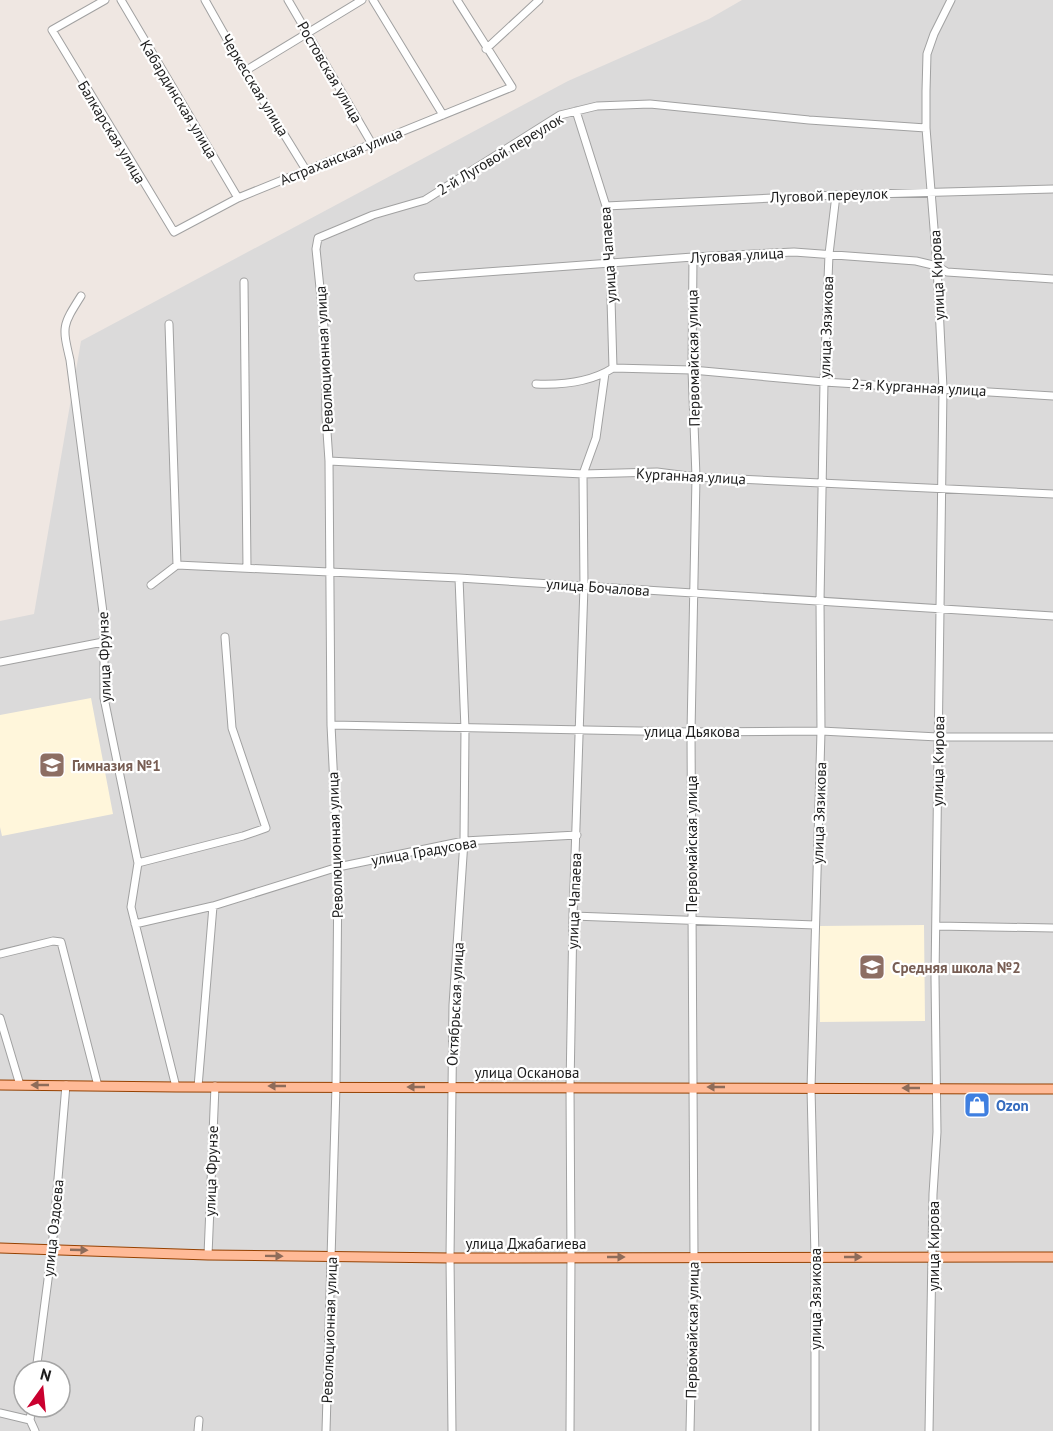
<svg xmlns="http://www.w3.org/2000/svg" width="1053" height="1431" viewBox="0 0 1053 1431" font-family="'PT Sans',sans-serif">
  <rect width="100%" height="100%" fill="#efe7e2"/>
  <!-- residential -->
  <path fill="#dbdada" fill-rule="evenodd" d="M742 0H1053V1431H0V621L34 614 81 341 568 81 709 19ZM24 1371H60V1407H24Z"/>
  <!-- education -->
  <path fill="#fff6db" d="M91 698 113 814 2 836 0 827V715Z
    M924 925 925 1021 820 1022 819 926Z"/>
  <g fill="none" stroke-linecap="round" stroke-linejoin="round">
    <defs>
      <path id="minor" d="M105 0 52 30 174 232 238 198 512 87 457 0
        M121 0 238 198
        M205 0 245 71 306 170
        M288 0 372 144
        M373 0 443 115
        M486 49 539 0
        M245 71 362 0
        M576 111 606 206 609 230 613 368
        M606 206 836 195 1053 189
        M418 277 693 257 794 252 916 261 937 266 947 272 1053 279
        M244 282 247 568
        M81 296C62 326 62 326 70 360L104 620V698L138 863 131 907 176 1087
        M169 324 177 565
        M536 384C561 385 591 382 613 368L692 370 824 382 1053 396
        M329 461 583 474 657 472 696 477 1053 494
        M151 585 177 565 459 578 1053 616
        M0 662 103 642
        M331 725 691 732 821 731 938 737H1053
        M138 863 243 836 266 828 232 728 225 637
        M573 916 815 925
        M135 924 213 906 338 867 464 841 577 835
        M936 926 1053 928
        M0 954 53 941 61 942 98 1086
        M0 1018 20 1085
        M198 1087 213 906
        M208 1255 215 1086
        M36 1371 52 1249 66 1085
        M0 1413 30 1420
        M30 1420 32 1407
        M30 1420 35 1431
        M198 1431 199 1420
        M326 1431 336 1086 338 867 331 725 329 461 326 417 325 337 316 249 318 238 373 215 425 200 560 115 597 106 650 104 809 120 926 128
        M452 1431 450 1258 453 1005 464 841 465 729 459 578
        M570 1431 571 1257 570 1087 573 916 584 586 583 474 596 438 605 373
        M690 1431 694 1257 691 732 696 477 692 370 693 257
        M815 1431V1257L811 1088 821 731 820 601 824 382 829 254 836 195
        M929 1431 933 1194 937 1132 935 977 943 388 937 266 926 128V91L927 54 934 34 951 0"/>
      <path id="major" d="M0 1085 176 1087 1053 1089
        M0 1248 208 1255 450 1258 1053 1257"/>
    </defs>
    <!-- minor casing -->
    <use href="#minor" stroke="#a1a1a1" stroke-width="9"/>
    <!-- major casing -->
    <use href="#major" stroke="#964100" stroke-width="11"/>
    <!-- minor -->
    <use href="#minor" stroke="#fff" stroke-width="7"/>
    <!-- major -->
    <use href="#major" stroke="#ffba97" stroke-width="9"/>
  </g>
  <!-- one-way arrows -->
  <defs><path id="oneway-solid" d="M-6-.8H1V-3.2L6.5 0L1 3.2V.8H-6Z" transform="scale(1.5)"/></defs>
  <g fill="#8e6c5a">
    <use href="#oneway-solid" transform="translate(40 1085) rotate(-180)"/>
    <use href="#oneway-solid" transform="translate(277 1086) rotate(180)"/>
    <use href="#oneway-solid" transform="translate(416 1087) rotate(-180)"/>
    <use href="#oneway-solid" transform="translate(716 1087) rotate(-180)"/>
    <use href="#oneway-solid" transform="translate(911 1088) rotate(180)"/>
    <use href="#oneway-solid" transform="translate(79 1250) rotate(2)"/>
    <use href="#oneway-solid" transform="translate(274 1256) rotate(1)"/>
    <use href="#oneway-solid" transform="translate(616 1257)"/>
    <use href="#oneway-solid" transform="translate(853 1257)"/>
  </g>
  <!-- icons -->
  <defs>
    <symbol id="school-square" viewBox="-11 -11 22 22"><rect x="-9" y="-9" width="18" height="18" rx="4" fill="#8d6e63" stroke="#fff"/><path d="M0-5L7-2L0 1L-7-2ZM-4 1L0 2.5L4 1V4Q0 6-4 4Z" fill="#fff"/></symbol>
    <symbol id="shop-square" viewBox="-11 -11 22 22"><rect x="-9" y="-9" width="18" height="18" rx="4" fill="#3f7fe0" stroke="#fff"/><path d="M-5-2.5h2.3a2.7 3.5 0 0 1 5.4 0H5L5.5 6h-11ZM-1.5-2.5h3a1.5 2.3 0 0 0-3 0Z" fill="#fff"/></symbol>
  </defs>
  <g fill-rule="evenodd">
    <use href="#school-square" x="37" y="750" width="30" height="30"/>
    <use href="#school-square" x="857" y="952" width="30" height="30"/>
    <use href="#shop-square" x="962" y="1090" width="30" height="30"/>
  </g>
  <g text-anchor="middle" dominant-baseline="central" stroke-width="4.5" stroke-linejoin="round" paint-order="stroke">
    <!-- street labels -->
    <g font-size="15" fill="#1d1d1d" stroke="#fff">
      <text transform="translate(330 72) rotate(60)">Ростовская улица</text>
      <text transform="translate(255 85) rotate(59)">Черкесская улица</text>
      <text transform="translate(179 99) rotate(59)">Кабардинская улица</text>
      <text transform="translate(112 132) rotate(59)">Балкарская улица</text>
      <text transform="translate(500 154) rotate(-31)">2-й Луговой переулок</text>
      <text transform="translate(341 156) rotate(-22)">Астраханская улица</text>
      <text transform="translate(829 195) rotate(-2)">Луговой переулок</text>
      <text transform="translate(608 255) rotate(-94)">улица Чапаева</text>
      <text transform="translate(737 255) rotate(-3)">Луговая улица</text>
      <text transform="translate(937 275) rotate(-93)">улица Кирова</text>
      <text transform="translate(826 327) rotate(-88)">улица Зязикова</text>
      <text transform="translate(693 358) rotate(-91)">Первомайская улица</text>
      <text transform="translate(324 359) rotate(-93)">Революционная улица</text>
      <text transform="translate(919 387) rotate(3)">2-я Курганная улица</text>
      <text transform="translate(691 476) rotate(3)">Курганная улица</text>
      <text transform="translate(598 587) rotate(4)">улица Бочалова</text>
      <text transform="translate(104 657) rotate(-92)">улица Фрунзе</text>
      <text x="692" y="731">улица Дьякова</text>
      <text transform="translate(938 761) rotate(-89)">улица Кирова</text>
      <text transform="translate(819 813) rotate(-88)">улица Зязикова</text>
      <text transform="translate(691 844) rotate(-90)">Первомайская улица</text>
      <text transform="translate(335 845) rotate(-92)">Революционная улица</text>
      <text transform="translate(424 851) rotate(-10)">улица Градусова</text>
      <text transform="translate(574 901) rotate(-88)">улица Чапаева</text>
      <text transform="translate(455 1004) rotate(-87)">Октябрьская улица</text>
      <text x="527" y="1072">улица Осканова</text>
      <text transform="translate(211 1171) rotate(-88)">улица Фрунзе</text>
      <text transform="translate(53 1228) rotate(-84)">улица Оздоева</text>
      <text x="526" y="1243">улица Джабагиева</text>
      <text transform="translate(933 1246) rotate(-90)">улица Кирова</text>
      <text transform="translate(815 1299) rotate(-90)">улица Зязикова</text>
      <text transform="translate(329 1330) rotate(-88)">Революционная улица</text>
      <text transform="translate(692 1330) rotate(-89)">Первомайская улица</text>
    </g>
    <!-- education labels -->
    <g font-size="15" font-weight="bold" fill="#785e54" stroke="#fff" text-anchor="start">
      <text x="72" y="765">Гимназия №1</text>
      <text x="892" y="967">Средняя школа №2</text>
    </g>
    <!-- shop labels -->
    <g font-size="15" font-weight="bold" fill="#366cbe" stroke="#fff" text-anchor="start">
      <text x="996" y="1105">Ozon</text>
    </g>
  </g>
  <!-- north arrow -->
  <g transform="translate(42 1389) rotate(15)"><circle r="28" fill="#ffffff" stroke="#a5a5a5" stroke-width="1.5"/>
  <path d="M0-4.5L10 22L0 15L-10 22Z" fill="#ca002f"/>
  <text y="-9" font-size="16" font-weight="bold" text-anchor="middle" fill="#1d1d1d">N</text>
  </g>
</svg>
